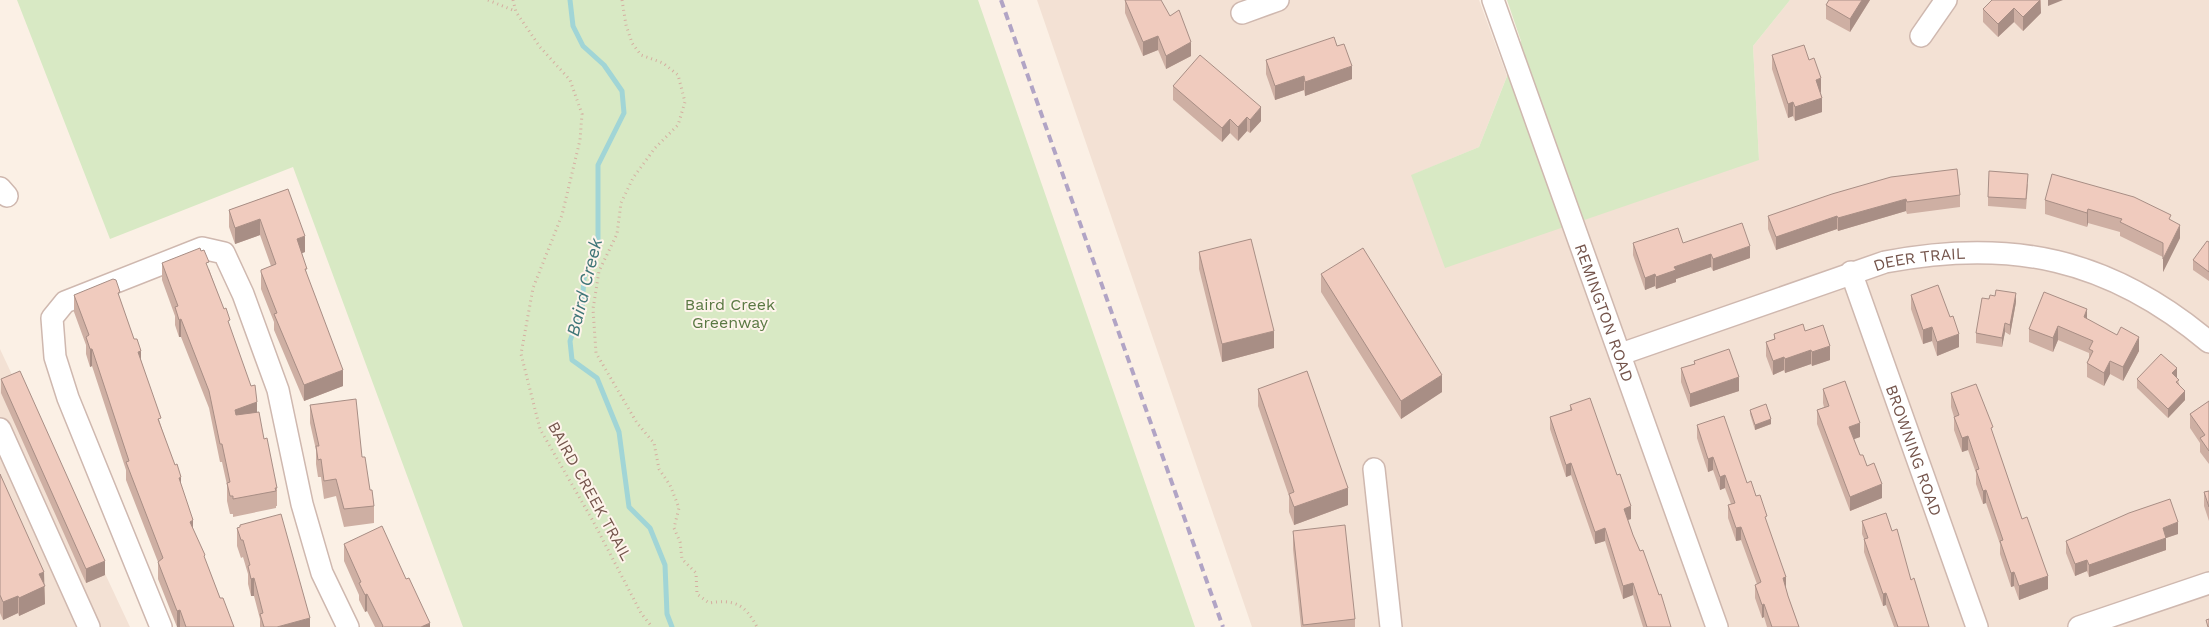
<svg xmlns="http://www.w3.org/2000/svg" width="2209" height="627" viewBox="0 0 2209 627" font-family="'Work Sans',sans-serif">
  <rect width="100%" height="100%" fill="#fbf0e5"/>
  <!-- residential -->
  <path fill="#f3e1d4" d="M1037 0H1479L1507 76 1479 147 1412 175 1759 160 1753 46 1790 0H2209V627H1252Z
    M0 349 130 627H0Z"/>
  <!-- green -->
  <path fill="#d8e9c4" d="M17 0H978L1195 627H463L293 167 110 239Z
    M1507 0H1790L1753 46 1759 160 1445 268 1411 175 1479 147 1521 41Z"/>
  <g fill="none" stroke-linecap="round" stroke-linejoin="round">
    <!-- stream -->
    <path stroke="#a1d5d6" stroke-width="5" d="M570 0 573 26 583 46 604 65 622 91 624 113 598 165V243L584 278 582 307 570 341 572 360 597 378 619 432 629 507 650 528 665 565 667 614 672 627"/>
    <defs>
      <g id="minor">
        <path id="s1" d="M1493 0 1717 627"/>
        <path d="M1242 13 1278 0"/>
        <path d="M1921 36 1946 0"/>
        <path d="M0 188 7 196"/>
        <path id="s2" d="M1851 272 1977 627"/>
        <path id="s3" d="M1621 354 1885 262C2011 238 2109 258 2209 342"/>
        <path d="M0 429 89 627"/>
        <path d="M1374 469 1391 627"/>
        <path d="M161 627 68 398 55 357 52 318 65 302 202 248 224 253 243 294 278 390 302 504 322 573 348 627"/>
        <path d="M2079 627 2209 583"/>
      </g>
    </defs>
    <!-- minor casing -->
    <use href="#minor" stroke="#cfb8af" stroke-width="24"/>
    <!-- path -->
    <path stroke="#d5aea1" stroke-width="3" stroke-dasharray="1 4" stroke-linecap="butt" d="M488 0 515 11
      M513 0 516 12 540 47 570 80 582 114 580 140 562 215 533 288 521 354 540 429 593 521 641 613 652 627
      M622 0 626 25 632 43 641 55 663 63 678 75 685 102 678 125 655 148 633 178 621 203 617 234 599 271 593 309 596 353 637 423 654 443 659 469 670 485 679 508 674 528 680 542 682 559 696 573 697 594 709 603C734 599 745 604 757 627"/>
    <!-- minor -->
    <use href="#minor" stroke="#fff" stroke-width="21"/>
    <!-- rail -->
    <path stroke="#b1a4c5" stroke-width="4" stroke-dasharray="8 5" stroke-linecap="butt" d="M1001 0 1223 627"/>
  </g>
  <!-- wall -->
  <path fill="#ceafa3" d="M1125 0 1170 16 1191 56 1166 69 1158 50 1143 56 1125 13Z
    M1870 0 1850 32 1826 19V5Z
    M2041 0V13L2023 31 2014 22 1998 37 1983 22V9Z
    M1337 46 1352 79 1305 96 1304 90 1275 100 1266 74V60Z
    M1772 55 1809 60 1821 92 1822 112 1795 121 1793 116 1788 118 1772 69Z
    M1173 86 1261 121 1250 133 1247 131 1238 141 1230 133 1222 142 1173 100Z
    M2028 184 2026 209 1988 206V197Z
    M288 189 305 252 302 253 307 275 343 386 304 401 274 330V322L261 289V270L271 266 260 235 235 244 229 227V210Z
    M1960 195V207L1907 214 1906 211 1838 231 1837 229 1776 250 1768 229V216Z
    M2045 200 2171 220 2180 238 2163 272V257L2120 236V232L2088 223 2087 227 2045 214Z
    M2209 242V281L2193 270V260Z
    M1633 243H1683L1750 258 1713 271 1711 267 1676 279V282L1656 289 1655 286 1645 290 1633 255Z
    M1199 252 1274 348 1222 362 1199 269Z
    M162 263 209 269 230 329 257 413 277 488V506H276V508L233 517V514H230L227 501V485L222 462H220L209 408 181 337H179L175 325V316L162 280Z
    M1321 274 1442 392 1401 419 1321 292Z
    M74 295 120 300 141 360 161 426 181 486 193 529 220 598 234 627H177L158 579V562L126 480V470L92 366 90 367 86 354V345L74 312Z
    M1911 295 1959 347 1937 356 1932 341 1923 344 1911 309Z
    M2016 302 2010 335 2005 332 2002 347 1976 343V333Z
    M2087 319 2139 351 2123 381 2110 374 2104 386 2087 377V363L2089 358V353L2058 340 2053 352 2029 342V329Z
    M1805 331 1830 360 1812 366 1811 364 1785 373 1784 370 1773 375 1766 356V342L1774 339V334Z
    M1694 361 1739 391 1690 407 1681 382V368L1694 364Z
    M2177 378 2185 400 2168 418 2137 388V379Z
    M1 379 105 575 86 583 1 393Z
    M1258 389 1348 505 1294 525 1289 512V496L1258 406Z
    M1823 389 1860 437 1854 439 1860 455 1867 466 1882 498 1850 511 1817 424V410L1824 407 1823 403Z
    M1951 393 1993 434 2022 519 2048 589 2019 600 2014 586 2011 587 2000 554V544L1986 503 1983 504 1976 484V473L1968 450 1962 452 1954 430V417L1951 407Z
    M2209 401V464L2200 452V443L2190 428V414Z
    M310 405 370 490 374 506V523L344 527 336 496 324 499 321 477H318L316 464V450L310 423Z
    M1570 405 1631 519 1628 520 1633 535 1659 595 1671 627H1643L1633 595 1623 599 1605 541 1595 544 1571 475 1566 477 1550 429V417L1570 410Z
    M1750 410 1771 424 1755 430 1750 414Z
    M1697 425 1747 483 1756 496 1767 523 1788 596 1799 627H1767L1764 617 1762 618 1755 598V585L1757 584 1741 540 1736 541 1728 518V505L1731 504 1725 488 1720 490 1713 470 1708 472 1697 438Z
    M0 474 44 584 45 604 19 616 18 613 3 620 0 613Z
    M2209 491V521L2204 506V492Z
    M1862 521 1892 531 1929 627H1894L1886 605 1883 606 1864 552V539L1862 534Z
    M237 528 310 627H260V619L254 596H251L248 584V574L243 557 241 558 237 546Z
    M1293 531 1355 619V627H1301L1293 549Z
    M2178 534 2166 538V550L2089 577 2087 571 2075 576 2066 553V541Z
    M344 544 406 579 430 627H375L367 611 365 612 359 600V595L344 561Z"/>
  <!-- shaded-wall -->
  <path fill="#a88e85" d="M1862 0H1870L1850 32V19Z
    M2040 0 2041 13 2023 31V17Z
    M2048 0H2063L2048 6Z
    M2014 8V22L1998 37V24Z
    M1158 36V50L1143 56V42Z
    M1191 42V56L1166 69V56Z
    M1352 66V79L1305 96V82Z
    M1304 76V90L1275 100V86Z
    M1821 78V92L1816 93V80Z
    M1822 98V112L1795 121V107Z
    M1793 102V116L1788 118V104Z
    M1261 107V121L1250 133V120Z
    M1247 117V131L1238 141V127Z
    M1230 119V133L1222 142V128Z
    M1906 199V211L1838 231V218Z
    M2088 209V223L2087 227V213Z
    M1837 216V229L1776 250V237Z
    M260 219V235L235 244V228Z
    M2180 225V238L2163 272V259Z
    M305 236V252L297 255V239Z
    M1750 246V258L1713 271V259Z
    M1711 254V267L1676 279V282L1656 289V277L1674 267Z
    M1655 274V286L1645 290V278Z
    M2016 293V302L2010 335V325Z
    M2087 309V323L2084 317Z
    M181 319V337H179V320Z
    M2005 323V332L2002 347V338Z
    M2058 326V340L2053 352V338Z
    M1932 327V341L1923 344V330Z
    M1274 331V348L1222 362V344Z
    M1959 334V347L1937 356V342Z
    M2139 337V351L2123 381V367Z
    M1830 346V360L1812 366V352Z
    M90 349H92V366L90 367Z
    M1811 350V364L1785 373V359Z
    M141 351V369L138 352Z
    M1784 357V370L1773 375V361Z
    M2110 361V374L2104 386V373Z
    M2177 368V378L2172 373Z
    M343 370V386L304 401V385Z
    M1442 375V392L1401 419V401Z
    M1739 377V391L1690 407V394Z
    M2185 391V400L2168 418V409Z
    M257 402V420L235 428V410Z
    M1771 419V424L1755 430V425Z
    M1860 423V437L1849 441V427Z
    M1968 436V450L1962 452V438Z
    M1713 457V470L1708 472V459Z
    M1571 463V475L1566 477V465Z
    M1725 475V488L1720 490V477Z
    M181 477V494L179 478Z
    M1882 484V498L1850 511V497Z
    M1348 488V505L1294 525V507Z
    M1986 490V503L1983 504V491Z
    M1631 506V519L1624 521V509Z
    M193 520V538L190 522Z
    M2178 522V534L2163 539V528Z
    M1741 527V540L1736 541V528Z
    M1605 528V541L1595 544V532Z
    M2166 538V550L2089 577V565Z
    M2087 560V571L2075 576V564Z
    M105 561V575L86 583V569Z
    M44 572 45 604 19 616V598L39 574Z
    M2014 572V586L2011 587V573Z
    M2048 576V589L2019 600V586Z
    M1786 577V590L1783 578Z
    M254 578V596H251V579Z
    M1633 583V595L1623 599V586Z
    M1886 593V605L1883 606V594Z
    M367 594V611L365 612V595Z
    M18 596V613L3 620V602Z
    M1764 604V617L1762 618V605Z
    M180 610V627H177V611Z
    M310 618V627H277Z
    M430 623V627H421Z"/>
  <!-- building -->
  <path fill="#f0cbbe" stroke="#a88e85" d="M1125 0H1161L1170 16 1179 10 1191 42 1166 56 1158 36 1143 42Z
    M1829 0H1862L1850 19 1826 5Z
    M1992 0H2040L2023 17 2014 8 1998 24 1983 9Z
    M1334 37 1337 46 1344 44 1352 66 1305 82 1304 76 1275 86 1266 60Z
    M1804 45 1809 60 1814 58 1821 78 1816 80 1822 98 1795 107 1793 102 1788 104 1772 55Z
    M1200 55 1261 107 1250 120 1247 117 1238 127 1230 119 1222 128 1173 86Z
    M1957 169 1960 195 1907 202 1906 199 1838 218 1837 216 1776 237 1768 216 1832 194 1891 177Z
    M1989 171 2028 174 2026 199 1988 197Z
    M2052 174 2134 197 2171 215 2169 219 2180 225 2163 259V243L2120 222 2122 219 2088 209 2087 213 2045 200Z
    M288 189 305 236 297 239 307 269H305L343 370 304 385 274 314 277 313 261 272V270L276 264 260 219 235 228 229 210Z
    M1742 223 1750 246 1713 259 1711 254 1674 267 1676 270 1656 277 1655 274 1645 278 1633 243 1678 228 1683 243Z
    M1251 239 1274 331 1222 344 1199 252Z
    M2207 241 2209 242V272L2193 260Z
    M200 248 201 251 204 250 209 262 206 263 224 309 226 308 230 320 228 321 251 386 255 385 257 402 235 410 236 415 259 412 264 439 267 438 277 488H275L276 491 233 499V496H230L227 483 230 482 222 444H220L209 391 181 319 179 320 175 307 178 306 162 263Z
    M1363 248 1442 375 1401 401 1321 274Z
    M113 279 116 280 120 292 118 293 134 339H137L141 351 138 352 161 418 158 419 175 465 177 464 181 477 179 478 193 520 190 522 205 555 204 556 220 598H223L234 627H186L180 610 177 611 158 562 163 558 126 462 129 461 92 349H90L86 337 89 335 74 295Z
    M1938 285 1950 317 1953 316 1959 334 1937 342 1932 327 1923 330 1911 295Z
    M1996 290 2016 293 2010 325 2005 323 2002 338 1976 333 1982 298 1989 299 1990 295 1995 296Z
    M2044 292 2087 309 2084 317 2117 335 2121 327 2139 337 2123 367 2110 361 2104 373 2087 363 2093 351 2089 349 2093 341 2058 326 2053 338 2029 329Z
    M1803 324 1805 331 1823 325 1830 346 1812 352 1811 350 1785 359 1784 357 1773 361 1766 342 1775 339 1774 334Z
    M1729 349 1739 377 1690 394 1681 368 1695 364 1694 361Z
    M2161 354 2177 368 2172 373 2179 380 2176 382 2185 391 2168 409 2137 379Z
    M20 371 105 561 86 569 1 379Z
    M1307 371 1348 488 1294 507 1289 494 1294 492 1258 389Z
    M1845 381 1860 423 1849 427 1860 455H1863L1867 466 1874 463 1882 484 1850 497 1817 410 1829 406 1823 389Z
    M1976 384 1993 427 1991 428 2022 519 2027 517 2048 576 2019 586 2014 572 2011 573 2000 541 2003 540 1986 490 1983 491 1976 470 1979 469 1968 436 1962 438 1954 417 1959 415 1951 393Z
    M1590 398 1617 475 1620 474 1631 506 1624 509 1633 535 1640 551 1643 550 1659 595 1661 594 1671 627H1647L1633 583 1623 586 1605 528 1595 532 1571 463 1566 465 1550 417 1572 410 1570 405Z
    M356 399 362 457H365L370 490H372L374 506 344 509 336 479 324 481 321 459 318 460 316 446H319L310 405Z
    M2209 401V451L2200 438 2205 435 2190 414Z
    M1766 404 1771 419 1755 425 1750 410Z
    M1724 416 1747 483 1751 481 1756 496 1760 495 1767 516 1765 517 1786 577 1783 578 1788 596 1799 627H1772L1764 604 1762 605 1755 585 1761 582 1741 527 1736 528 1728 505 1735 503 1725 475 1720 477 1713 457 1708 459 1697 425Z
    M0 474 44 572 39 574 45 586 19 598 18 596 3 602 0 595Z
    M2209 491V507L2204 492Z
    M2170 499 2178 522 2163 528 2166 538 2089 565 2087 560 2075 564 2066 541 2129 513Z
    M1886 513 1892 531 1897 529 1911 580 1914 578 1929 627H1898L1886 593 1883 594 1864 539 1868 538 1862 521Z
    M281 514 310 618 277 627H264L260 614 263 613 254 578 251 579 248 566 250 565 243 540H241L237 528 240 527V525Z
    M1345 525 1355 619 1303 625 1293 531Z
    M382 526 406 579 409 578 430 623 421 627H382L383 626 367 594 365 595 359 583 361 582 344 544Z
    M2209 619V627H2208L2206 620Z"/>
  <g text-anchor="middle" dominant-baseline="central" stroke-width="4" stroke-linejoin="round" paint-order="stroke">
    <!-- street labels -->
    <g font-size="16" fill="#74544b" stroke="#fef4eb">
      <text stroke="none"><textPath href="#s3" startOffset="314">DEER TRAIL</textPath></text>
      <text stroke="none"><textPath href="#s1" startOffset="332">REMINGTON ROAD</textPath></text>
      <text stroke="none"><textPath href="#s2" startOffset="189">BROWNING ROAD</textPath></text>
      <text transform="translate(590 491) rotate(61)">BAIRD CREEK TRAIL</text>
    </g>
    <!-- park labels -->
    <g font-size="16" fill="#5a7943" stroke="#fef4eb">
      <text x="730" y="304">Baird Creek<tspan x="730" dy="18">Greenway</tspan></text>
    </g>
    <!-- water labels -->
    <g font-size="18" font-style="italic" fill="#407678" stroke="#fef4eb">
      <text transform="translate(584 287) rotate(-76)">Baird Creek</text>
    </g>
  </g>
</svg>
